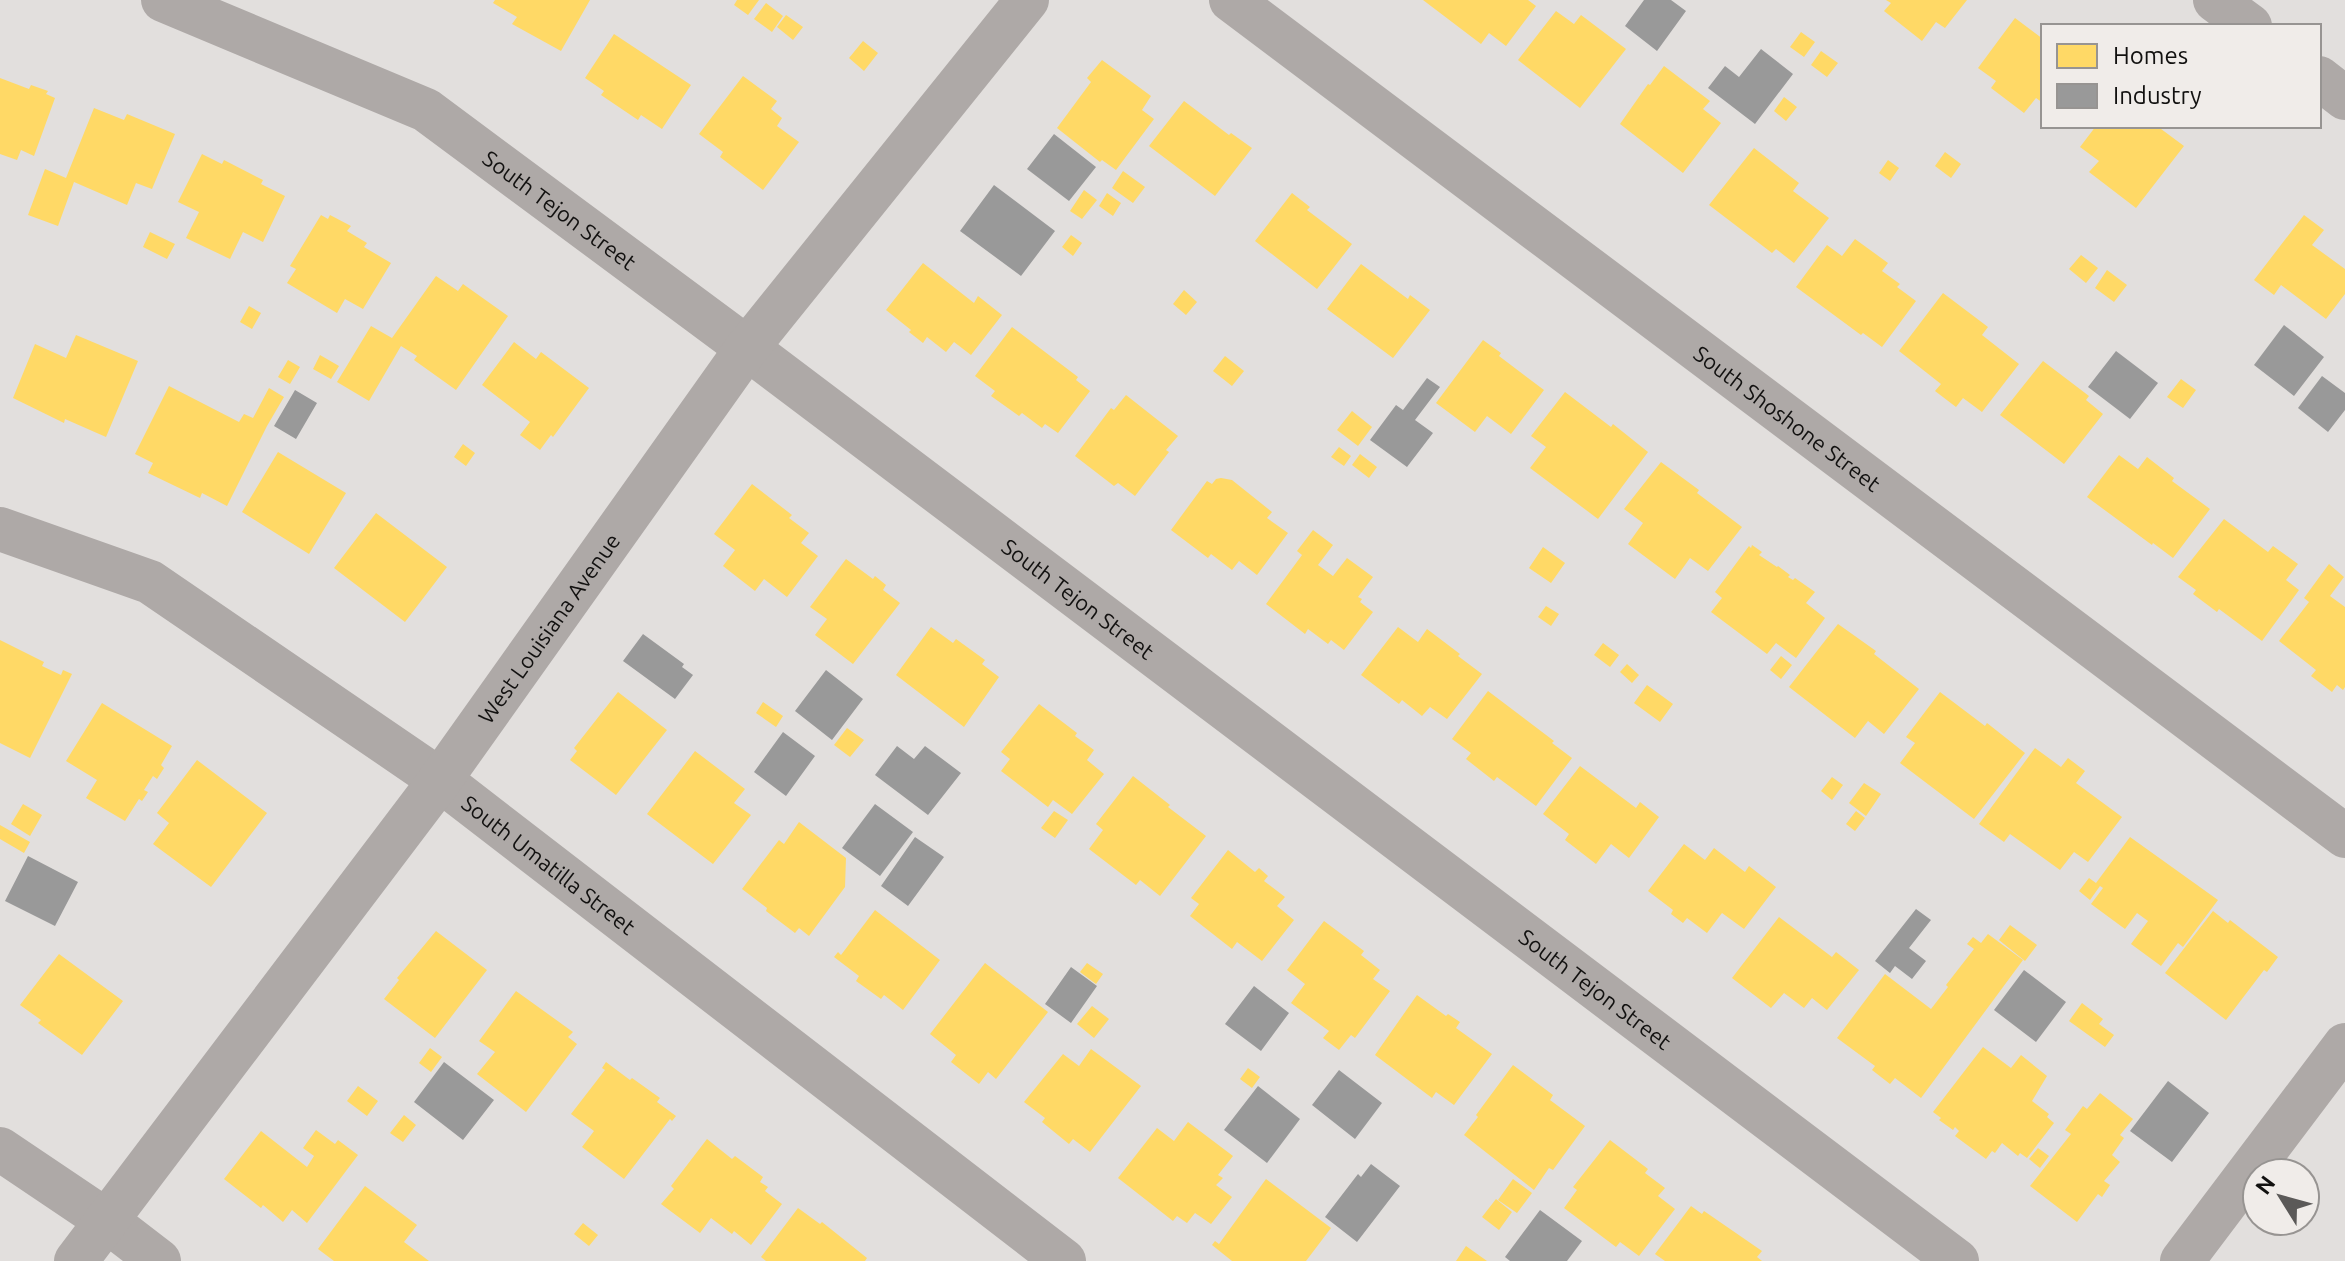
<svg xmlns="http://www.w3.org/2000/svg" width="2345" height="1261" viewBox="0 0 2345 1261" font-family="Ubuntu,sans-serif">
  <rect width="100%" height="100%" fill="#e2dfdd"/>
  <!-- homes -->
  <path fill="#ffd966" d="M495 0H590L561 51 512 24 517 17 493 3Z
    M737 0H759L748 15 734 5Z
    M1423 0H1528L1536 6 1506 46 1489 33 1481 44Z
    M1886 0H1967L1945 28 1936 22 1922 41 1884 11 1891 3Z
    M766 3 783 16 772 32 754 19Z
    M1556 11 1574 24 1581 15 1626 49 1580 108 1518 60Z
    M786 15 803 27 793 40 777 27Z
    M2015 18 2043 39V103L2036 98 2024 113 1991 88 1996 81 1978 68Z
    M1801 32 1815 42 1804 57 1790 47Z
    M614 34 691 85 662 129 641 115 638 120 601 95 604 91 585 78Z
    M863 41 878 53 864 71 849 58Z
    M1821 51 1838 63 1827 77 1811 65Z
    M1102 60 1151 96 1142 110 1154 119 1116 170 1102 160 1100 162 1057 128 1091 82 1087 78Z
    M1664 66 1710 101 1703 109 1721 123 1683 173 1620 124 1648 84 1650 85Z
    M743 76 777 101 771 109 782 118 777 126 799 142 763 190 720 157 723 152 699 134Z
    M0 78 29 89 31 85 48 91 46 94 55 98 34 156 21 150 17 160 0 154Z
    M1784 97 1797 107 1786 121 1774 111Z
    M1184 101 1229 135 1231 133 1252 148 1215 196 1149 146Z
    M94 108 124 120 127 114 175 134 152 189 136 183 127 205 74 182 58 226 28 215 45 169 66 178Z
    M2096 126H2157L2184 146 2136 208 2089 172 2099 161 2080 147Z
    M1754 148 1799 183 1793 191 1829 218 1794 263 1776 249 1772 253 1709 205Z
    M1945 152 1961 164 1951 178 1935 166Z
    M202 154 222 164 224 160 263 180 261 184 285 196 263 242 243 232 230 259 186 238 199 212 178 202Z
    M1888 160 1899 168 1890 181 1879 173Z
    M1123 171 1145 187 1133 203 1112 188Z
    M1084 190 1097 200 1082 219 1070 211Z
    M1107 193 1121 203 1113 216 1099 206Z
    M1292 193 1310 207 1307 210 1352 244 1317 289 1255 241Z
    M321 215 328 219 330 215 351 226 347 231 367 243 364 247 391 263 363 309 345 299 337 313 287 283 296 269 290 266Z
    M2304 215 2324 230 2312 245 2345 269V294L2326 319 2281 285 2274 295 2254 280Z
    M150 232 175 244 167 259 143 247Z
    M1071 235 1082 243 1073 256 1062 247Z
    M1855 239 1888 263 1882 271 1900 284 1897 287 1916 301 1882 347 1863 333 1861 335 1796 287 1827 245 1842 256Z
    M2081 255 2098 268 2086 283 2069 269Z
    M923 263 974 303 978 296 1002 315 971 355 954 342 946 352 927 337 923 343 909 332 911 330 886 310Z
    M1361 264 1408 299 1410 295 1430 310 1393 358 1327 309Z
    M2107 270 2127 285 2114 302 2095 288Z
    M436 276 458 291 463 284 508 316 456 390 414 360 417 356 401 346 369 401 337 382 371 326 392 338Z
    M1184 290 1197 302 1186 315 1173 304Z
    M1943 293 1988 327 1982 335 2019 364 1982 412 1963 398 1956 407 1935 391 1941 384 1899 351Z
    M249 306 261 313 252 329 240 322Z
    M1012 327 1078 377 1076 380 1090 391 1058 433 1045 424 1042 428 1022 413 1019 416 991 396 995 391 975 376Z
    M76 335 138 361 106 437 65 419 64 423 13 398 35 344 66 358Z
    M1483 340 1501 353 1499 356 1544 390 1511 434 1487 416 1475 432 1436 403Z
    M514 342 536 359 541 352 589 388 553 437 551 435 540 450 520 435 530 422 482 385Z
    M320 355 339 366 331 379 313 369Z
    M1225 356 1244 371 1232 386 1213 371Z
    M288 360 300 367 290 384 278 377Z
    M2043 361 2089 396 2086 400 2103 414 2064 464 2000 415Z
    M2181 379 2196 390 2183 408 2167 397Z
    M169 386 239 422 244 414 253 418 269 388 284 397 267 426 227 506 202 493 200 498 148 473 153 463 135 454Z
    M1565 392 1611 427 1613 424 1648 452 1598 519 1530 468 1546 447 1531 436Z
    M1126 395 1178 436 1166 450 1169 452 1135 496 1118 483 1114 486 1075 456 1111 408 1114 410Z
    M1352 411 1372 427 1358 446 1337 430Z
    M463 444 475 453 466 466 454 457Z
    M1339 447 1351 456 1344 466 1331 457Z
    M278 452 346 493 309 554 242 512Z
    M1360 454 1377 467 1369 478 1352 465Z
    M2119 455 2138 469 2147 457 2174 478 2172 481 2210 509 2173 558 2153 543 2152 545 2087 497Z
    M1661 462 1699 490 1697 493 1742 527 1708 571 1690 558 1675 579 1628 544 1643 523 1624 509Z
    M1221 478 1232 480 1272 512 1267 518 1288 533 1257 575 1239 561 1232 570 1211 554 1208 558 1171 530 1207 481 1212 484 1216 479Z
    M752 484 792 515 789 518 809 533 801 543 818 556 787 597 764 579 755 591 723 566 735 550 714 534Z
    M376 513 447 567 405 622 334 568Z
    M2224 519 2268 552 2273 546 2298 564 2286 580 2299 590 2262 641 2219 609 2217 612 2193 594 2196 590 2178 577Z
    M1313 530 1333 545 1318 565 1333 576 1347 558 1373 577 1358 597 1362 599 1360 602 1373 612 1344 650 1331 640 1328 644 1308 629 1305 634 1266 604 1302 555 1297 551Z
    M1752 545 1762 552 1759 555 1777 567 1778 566 1790 575 1788 577 1793 580 1795 578 1815 592 1806 603 1825 618 1796 658 1776 643 1767 654 1711 612 1722 598 1715 592 1749 546 1751 548Z
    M1543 547 1565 563 1551 583 1529 568Z
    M846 559 873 579 875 576 886 585 883 590 900 603 853 664 815 635 827 619 810 607Z
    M2329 564 2344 577 2330 596 2345 607V687L2343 690 2337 685 2332 692 2311 676 2316 670 2279 641 2309 602 2304 598Z
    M1546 606 1559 614 1551 626 1538 617Z
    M1838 624 1876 651 1874 654 1919 689 1884 734 1868 721 1855 738 1789 687Z
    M931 627 953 643 956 639 985 660 982 664 999 677 964 727 896 675Z
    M1398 627 1418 642 1427 629 1460 654 1458 656 1482 674 1447 719 1430 707 1422 716 1402 700 1399 704 1361 675Z
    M0 640 44 662 42 666 61 675 63 670 72 674 30 758 0 743Z
    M1603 643 1619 655 1610 667 1594 655Z
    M1781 656 1792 665 1781 679 1770 670Z
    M1627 664 1639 675 1632 683 1620 672Z
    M1647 685 1673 704 1660 722 1634 703Z
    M1488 691 1554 741 1552 743 1572 758 1536 806 1497 777 1494 781 1466 759 1471 753 1452 739Z
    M618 692 667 730 616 795 570 760 577 751 574 748Z
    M1940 692 1985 726 1987 723 2025 753 1974 819 1900 763 1915 743 1906 737Z
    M763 702 783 716 776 727 756 713Z
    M102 703 172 746 161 765 164 768 157 779 153 776 144 790 148 792 142 801 139 799 125 821 86 798 97 780 66 761Z
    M1039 704 1077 733 1075 736 1094 750 1087 760 1104 774 1072 814 1053 800 1048 807 1001 771 1010 759 1001 752Z
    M847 728 864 740 850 757 834 745Z
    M2035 748 2061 767 2068 758 2085 771 2076 783 2122 817 2088 862 2074 852 2060 870 2010 834 2004 842 1979 824Z
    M695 751 745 789 734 803 751 815 713 864 647 814Z
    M197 760 267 813 211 887 153 844 169 823 157 813Z
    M1580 766 1636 808 1640 802 1659 817 1629 858 1611 844 1596 864 1565 840 1569 834 1543 814Z
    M1133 776 1170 805 1168 807 1206 836 1160 896 1140 880 1136 885 1089 849 1103 830 1096 824Z
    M1832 777 1843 785 1832 800 1821 791Z
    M1864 783 1881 794 1866 816 1849 803Z
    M23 804 42 815 30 836 11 824Z
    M1054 811 1068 820 1055 838 1041 828Z
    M1856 811 1865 818 1855 831 1846 824Z
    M799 822 846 858 845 887 809 936 799 928 795 933 766 911 767 908 742 889 779 840 784 844Z
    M0 825 30 842 24 853 0 839Z
    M2130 837 2218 900 2183 947 2178 943 2161 966 2131 944 2148 921 2137 913 2125 929 2091 904 2103 888 2100 886 2090 900 2079 891 2089 878 2096 883Z
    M1684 844 1705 860 1714 848 1745 872 1749 866 1776 887 1744 929 1722 913 1707 933 1687 918 1683 923 1671 914 1673 910 1648 891Z
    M1228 850 1255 872 1259 868 1268 876 1264 881 1285 897 1277 906 1294 920 1262 961 1237 942 1232 949 1190 916 1199 904 1191 898Z
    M875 910 940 960 903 1010 884 995 881 999 856 981 859 976 834 957 838 952 841 955Z
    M2213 911 2228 923 2230 920 2278 957 2267 972 2264 970 2226 1020 2165 973Z
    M1779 917 1832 957 1836 952 1859 970 1827 1010 1812 998 1804 1008 1784 993 1771 1008 1732 978Z
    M1324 921 1364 951 1361 955 1380 970 1373 979 1390 991 1355 1038 1351 1035 1339 1050 1323 1038 1329 1031 1291 1003 1305 984 1287 970Z
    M2010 925 2037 945 2025 961 1999 940Z
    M436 931 487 970 435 1038 384 999 399 980 397 978Z
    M1988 934 2023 960 1921 1098 1895 1078 1890 1084 1872 1070 1875 1066 1837 1038 1885 974 1931 1009 1948 987 1946 985 1974 949 1967 944 1973 937 1981 943Z
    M59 954 123 1001 82 1055 38 1023 41 1020 20 1005Z
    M985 963 1048 1012 996 1079 988 1072 979 1084 951 1062 956 1055 930 1034Z
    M1087 963 1103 974 1096 984 1080 972Z
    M516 991 573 1032 568 1037 577 1044 526 1112 477 1074 495 1052 479 1041Z
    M1417 995 1446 1016 1448 1014 1460 1022 1456 1028 1492 1054 1454 1105 1436 1092 1432 1098 1375 1055Z
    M2082 1003 2103 1019 2099 1024 2114 1035 2105 1047 2069 1021Z
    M1092 1006 1109 1019 1094 1038 1077 1024Z
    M1983 1047 2011 1068 2021 1055 2047 1076 2032 1101 2049 1114 2047 1117 2054 1123 2027 1158 2020 1153 2018 1156 2002 1143 1995 1153 1992 1151 1986 1159 1955 1136 1959 1131 1955 1127 1953 1130 1939 1120 1941 1118 1933 1112Z
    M430 1048 442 1057 431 1072 419 1063Z
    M1091 1049 1141 1086 1090 1152 1073 1139 1069 1144 1042 1122 1045 1118 1024 1102 1063 1054 1079 1066Z
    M606 1062 630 1080 632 1078 660 1098 657 1102 676 1116 672 1121 670 1119 624 1179 582 1147 594 1131 571 1114 605 1070 602 1068Z
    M1513 1065 1553 1095 1550 1100 1585 1126 1553 1170 1549 1168 1534 1190 1464 1135 1478 1117 1476 1115Z
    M1248 1068 1260 1077 1252 1088 1240 1079Z
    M358 1086 378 1101 367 1116 347 1101Z
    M2100 1093 2133 1119 2120 1135 2124 1138 2112 1155 2120 1162 2104 1181 2110 1185 2102 1197 2098 1194 2077 1222 2030 1186 2071 1134 2065 1130 2083 1106 2087 1109Z
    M404 1115 416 1125 403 1142 390 1133Z
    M1188 1122 1233 1156 1218 1175 1223 1178 1216 1185 1232 1197 1211 1224 1195 1213 1187 1223 1177 1216 1173 1221 1118 1178 1157 1128 1174 1141Z
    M316 1130 335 1144 338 1140 358 1155 307 1223 292 1210 283 1222 263 1205 261 1208 224 1179 261 1131 307 1167 314 1156 303 1148Z
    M707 1139 732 1159 735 1156 763 1177 760 1182 768 1187 765 1191 782 1204 751 1245 734 1231 732 1234 711 1218 700 1233 661 1204 674 1189 671 1186Z
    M1610 1140 1648 1169 1645 1173 1665 1188 1658 1196 1675 1209 1639 1256 1620 1242 1616 1247 1564 1208 1577 1190 1573 1187Z
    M2038 1148 2049 1156 2040 1168 2029 1159Z
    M1266 1179 1331 1228 1306 1261H1232L1212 1245 1215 1241 1219 1244Z
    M1513 1179 1532 1193 1517 1213 1498 1200Z
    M365 1186 417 1225 404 1242 429 1261H334L318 1249Z
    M1496 1199 1512 1212 1499 1230 1482 1217Z
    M1691 1206 1702 1214 1704 1211 1762 1251 1757 1257 1762 1261H1665L1655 1254Z
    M798 1208 820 1224 822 1222 867 1258 865 1261H766L761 1257Z
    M583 1223 598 1235 589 1246 574 1234Z
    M1466 1246 1487 1261H1456Z"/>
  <!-- industry -->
  <path fill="#999" d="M1644 0H1671L1686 11 1657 51 1625 26Z
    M1761 49 1793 74 1755 124 1708 88 1725 66 1739 77Z
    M1054 134 1096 167 1069 201 1027 169Z
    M994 185 1055 231 1021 276 960 231Z
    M2284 325 2324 357 2294 396 2254 365Z
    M2116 351 2158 383 2130 419 2088 387Z
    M2322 376 2345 393V410L2328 432 2298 408Z
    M1427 378 1440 387 1415 420 1433 433 1407 467 1370 440 1396 405 1403 410Z
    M295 390 317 403 296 439 274 426Z
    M643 634 684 664 682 667 693 675 675 699 623 661Z
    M826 670 863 699 832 740 795 711Z
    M783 732 815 756 786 796 754 772Z
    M897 746 914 759 925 746 961 773 928 815 875 775Z
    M875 804 913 832 880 876 842 848Z
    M915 837 944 857 908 906 881 886Z
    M28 856 78 882 55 926 5 901Z
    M1916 909 1931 920 1909 948 1926 961 1912 979 1895 966 1890 973 1875 961Z
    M1071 967 1097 986 1071 1023 1045 1004Z
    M2024 970 2066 1002 2036 1042 1994 1010Z
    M1254 986 1289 1013 1261 1051 1225 1024Z
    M444 1062 494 1100 463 1140 414 1102Z
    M1339 1070 1382 1103 1355 1139 1312 1105Z
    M2168 1081 2209 1113 2172 1162 2130 1131Z
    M1258 1086 1300 1119 1267 1163 1224 1130Z
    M1371 1164 1400 1186 1357 1242 1325 1217 1358 1174 1361 1177Z
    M1540 1210 1582 1241 1567 1261H1510L1505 1257Z"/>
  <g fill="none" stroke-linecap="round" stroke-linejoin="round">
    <!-- minor -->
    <g stroke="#aea9a7" stroke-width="44">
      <path id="s1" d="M1231 0 2345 836"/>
      <path d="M2215 0 2250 26"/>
      <path d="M2319 78 2345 98"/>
      <path id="s2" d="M0 529 150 582 440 780 1064 1261"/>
      <path d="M0 1149 107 1221 159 1261"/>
      <path d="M2182 1261 2345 1045"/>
    </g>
    <!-- tertiary -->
    <g stroke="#aea9a7" stroke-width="44">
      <path id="s3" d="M163 0 426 110 747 348 1957 1261"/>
      <path id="s4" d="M76 1261 440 780 747 348 1027 0"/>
    </g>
  </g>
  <g text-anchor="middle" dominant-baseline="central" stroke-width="8" stroke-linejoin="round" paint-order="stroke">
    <!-- street labels -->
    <g font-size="22" fill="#121110" stroke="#f0ece9">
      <text stroke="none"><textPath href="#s3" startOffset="452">South Tejon Street</textPath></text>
      <text stroke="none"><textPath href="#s1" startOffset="696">South Shoshone Street</textPath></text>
      <text stroke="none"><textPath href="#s3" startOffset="1100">South Tejon Street</textPath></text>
      <text stroke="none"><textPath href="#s4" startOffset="790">West Louisiana Avenue</textPath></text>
      <text stroke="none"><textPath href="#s2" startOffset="648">South Umatilla Street</textPath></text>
      <text stroke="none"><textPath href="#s3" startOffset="1748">South Tejon Street</textPath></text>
    </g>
  </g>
  <!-- legend -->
  <rect x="2041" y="24" width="280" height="104" fill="#f0ece9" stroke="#979492" stroke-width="2"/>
  <rect x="2057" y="44" width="40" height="24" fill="#ffd966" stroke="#979492" stroke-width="2"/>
  <text x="2113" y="64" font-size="24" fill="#121110">Homes</text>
  <rect x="2057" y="84" width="40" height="24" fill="#999999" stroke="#979492" stroke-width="2"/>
  <text x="2113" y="104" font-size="24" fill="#121110">Industry</text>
  <!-- north arrow -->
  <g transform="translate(2281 1197) rotate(307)"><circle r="38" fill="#f0ece9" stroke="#979492" stroke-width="2"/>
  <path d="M0-6L14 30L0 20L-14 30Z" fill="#5b5958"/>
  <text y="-12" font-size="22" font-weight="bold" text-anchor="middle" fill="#121110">N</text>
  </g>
</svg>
